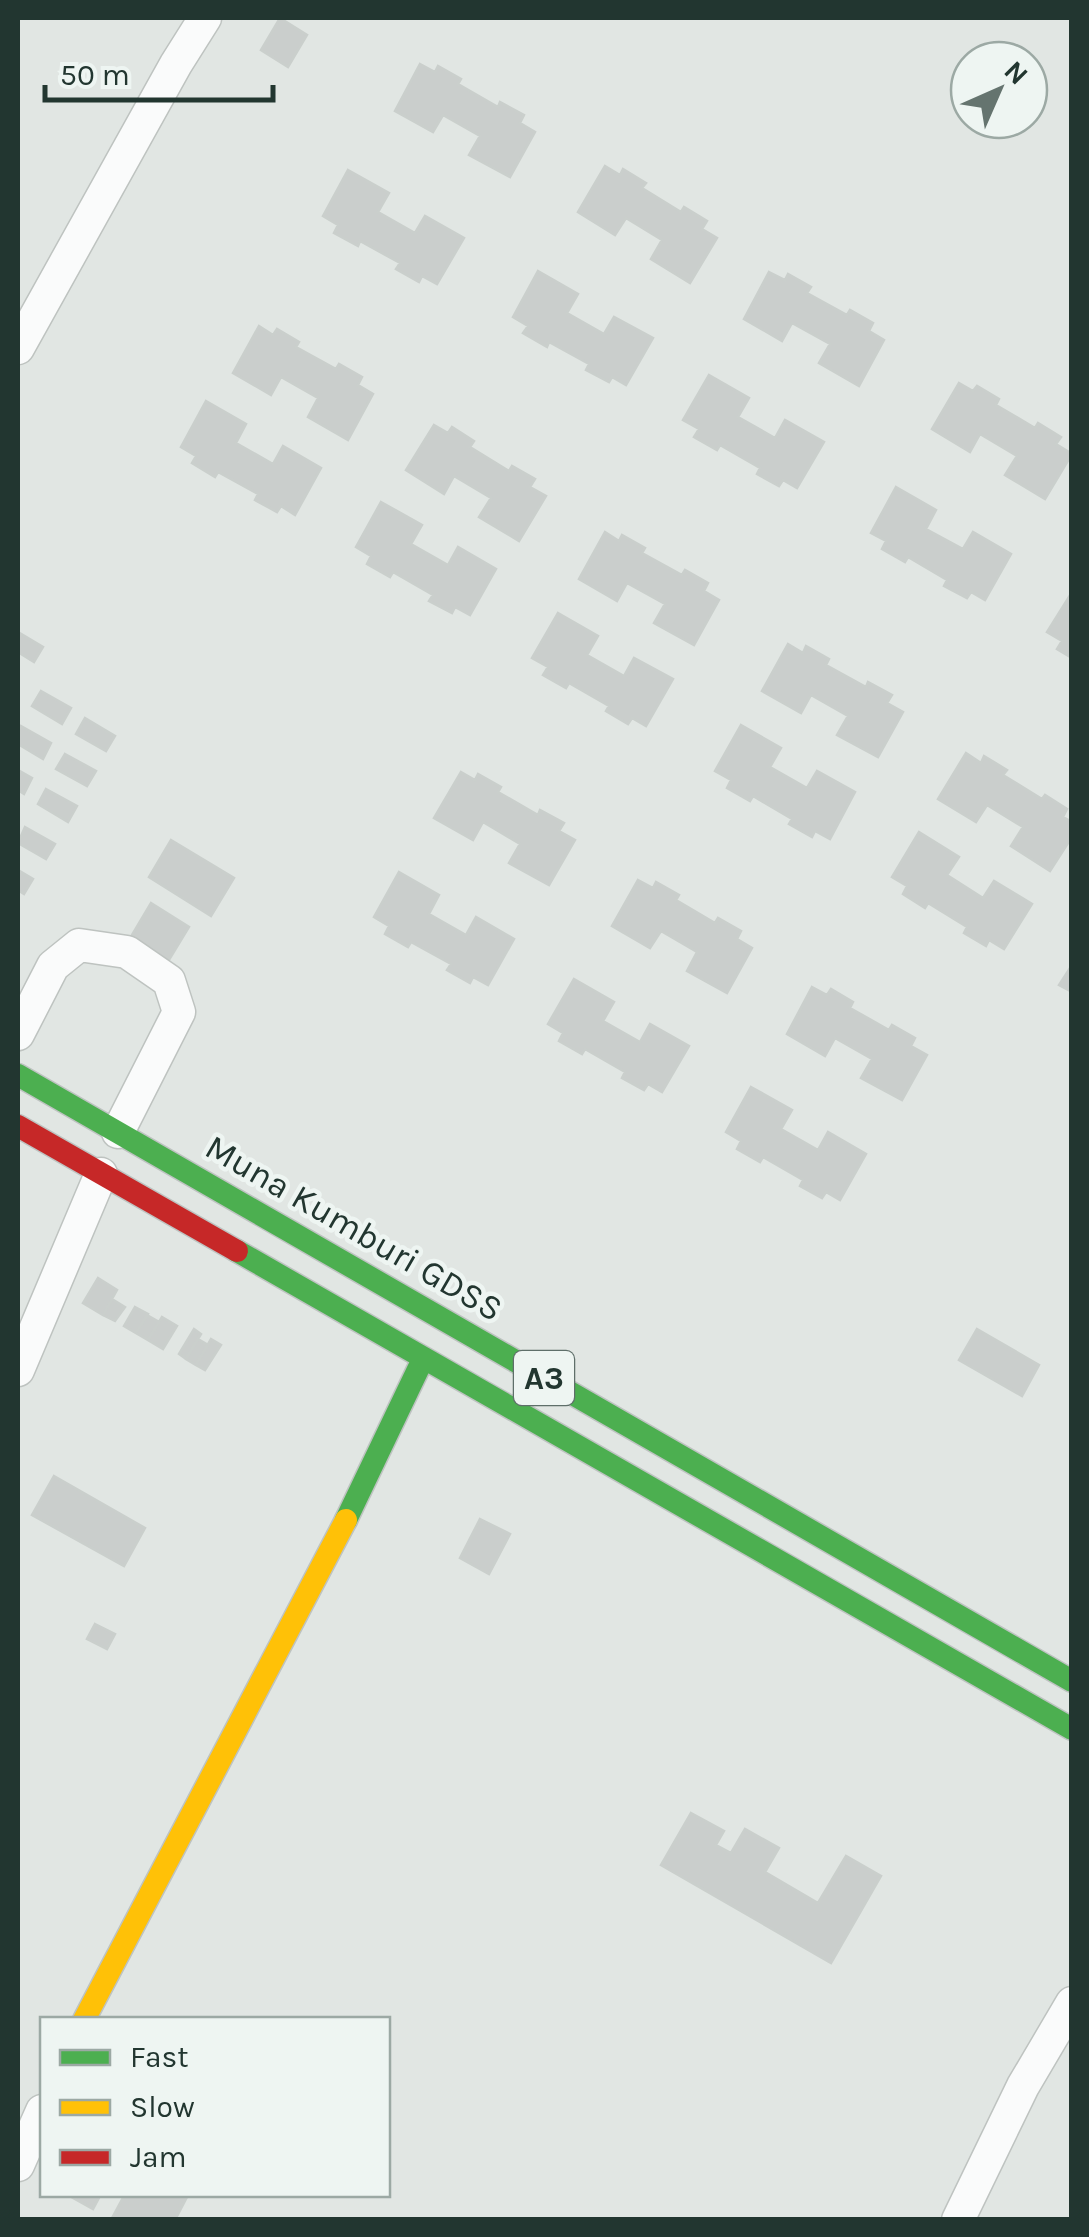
<svg xmlns="http://www.w3.org/2000/svg" width="1089" height="2237" viewBox="0 0 1089 2237" font-family="Karla,sans-serif">
  <rect width="100%" height="100%" fill="#e1e6e3"/>
  <!-- building -->
  <path fill="#cacecc" stroke="#cacfcc" stroke-width="2.5" d="M280 18 307 35 288 67 261 50Z
    M420 64 435 72 438 66 461 79 458 84 498 107 500 102 524 115 520 123 535 132 510 177 469 155 480 136 443 115 433 132 395 111Z
    M605 166 620 175 623 169 646 183 642 188 681 212 684 207 707 221 702 229 717 238 690 283 651 259 662 240 626 218 615 235 578 212Z
    M348 170 389 193 378 212 415 233 425 216 464 238 437 284 422 276 419 282 396 269 400 263 360 241 358 246 334 233 338 225 323 216Z
    M538 271 578 294 567 313 604 334 614 317 653 338 626 385 612 377 609 382 586 370 589 364 549 342 547 347 523 333 528 326 513 317Z
    M769 272 785 280 788 274 811 287 807 293 847 315 850 310 873 323 869 331 884 340 859 386 819 363 830 344 792 323 782 341 744 319Z
    M259 326 273 335 277 329 299 342 296 347 336 369 339 364 362 377 358 385 373 394 348 440 308 417 318 398 281 377 271 395 233 373Z
    M709 375 749 398 738 417 775 438 785 420 824 442 797 488 783 480 779 486 757 474 760 468 720 445 717 450 694 437 699 429 683 420Z
    M959 383 973 391 977 386 999 399 996 405 1035 428 1038 423 1061 437 1056 444 1072 454 1045 499 1005 475 1017 456 980 434 970 452 932 429Z
    M206 401 246 424 236 443 273 464 283 446 321 468 295 515 281 506 277 512 255 500 258 494 218 472 215 477 192 463 196 456 181 447Z
    M434 425 448 433 452 427 474 441 470 447 509 471 512 466 535 479 530 487 546 496 519 541 479 517 491 498 454 476 444 494 406 470Z
    M896 487 936 510 926 529 963 549 973 532 1011 554 985 600 971 592 967 598 944 586 947 580 908 557 905 562 882 549 886 541 871 533Z
    M381 502 422 525 411 544 448 565 458 547 496 569 470 615 455 607 452 613 429 601 433 595 393 572 390 577 367 564 371 556 356 547Z
    M605 532 619 541 622 535 645 548 642 553 682 575 685 570 708 583 704 591 719 600 694 645 654 623 665 604 627 583 617 601 579 579Z
    M1072 592V658L1057 649 1062 641 1047 632Z
    M558 613 598 636 587 655 624 676 634 658 673 679 646 726 632 718 628 724 606 711 609 706 569 683 566 688 543 675 548 667 532 658Z
    M18 632 43 647 34 662 18 652Z
    M788 644 803 653 806 646 829 659 826 665 866 687 868 682 892 695 887 703 903 712 878 757 837 735 848 716 811 695 801 713 762 691Z
    M41 691 71 708 62 724 32 706Z
    M85 718 115 736 106 751 76 734Z
    M741 725 781 748 770 767 807 788 817 771 855 792 830 839 815 831 812 837 789 824 792 819 753 796 750 801 727 788 731 780 715 771Z
    M21 726 51 743 43 759 18 744V732Z
    M966 753 981 763 984 756 1007 770 1003 775 1042 799 1045 795 1067 809 1063 817 1072 822V837L1050 871 1011 846 1023 827 987 805 976 822 938 799Z
    M65 754 96 771 87 786 56 769Z
    M18 770 32 778 24 794 18 790Z
    M461 772 475 780 478 774 501 787 498 792 538 815 540 810 564 823 559 831 575 840 549 885 509 863 520 844 483 822 473 840 434 818Z
    M46 789 77 806 68 822 38 804Z
    M25 827 55 844 46 859 18 843Z
    M919 832 959 857 947 875 983 898 994 881 1032 904 1004 949 989 940 986 946 964 933 967 927 928 903 925 908 903 894 907 886 892 877Z
    M171 840 234 878 211 916 149 877Z
    M18 870 33 879 24 894 18 890Z
    M399 872 439 895 429 914 466 935 476 917 514 939 488 985 473 977 470 983 447 970 451 964 411 942 408 947 385 934 389 926 374 917Z
    M638 880 653 888 656 882 679 895 676 900 715 923 718 918 741 931 737 939 752 948 727 993 687 971 697 952 661 931 650 948 612 926Z
    M151 903 189 927 161 973 123 950Z
    M1072 965V992L1059 985Z
    M574 979 614 1002 603 1021 640 1042 650 1024 689 1046 662 1092 648 1084 644 1090 622 1078 625 1072 585 1049 582 1054 559 1041 563 1033 548 1024Z
    M812 987 827 995 831 989 853 1002 850 1008 889 1030 892 1025 915 1038 911 1046 927 1055 902 1100 861 1078 872 1059 835 1038 825 1056 787 1034Z
    M751 1087 792 1110 781 1129 818 1150 828 1132 866 1154 840 1200 826 1192 822 1198 800 1186 803 1180 763 1157 760 1162 737 1149 741 1141 726 1132Z
    M98 1278 117 1290 103 1315 83 1303Z
    M112 1299 125 1307 115 1321 103 1315Z
    M135 1307 148 1314 136 1333 124 1326Z
    M147 1315 159 1322 148 1340 136 1333Z
    M162 1317 177 1326 163 1349 148 1340Z
    M194 1329 201 1334 186 1359 179 1354Z
    M977 1329 1039 1365 1022 1396 959 1360Z
    M198 1339 208 1345 196 1365 186 1359Z
    M211 1339 221 1345 205 1370 196 1365Z
    M54 1476 145 1528 124 1566 32 1515Z
    M480 1519 510 1534 489 1574 460 1558Z
    M95 1624 115 1634 107 1649 87 1639Z
    M691 1813 724 1831 716 1845 731 1853 745 1829 779 1848 765 1872 818 1903 846 1856 881 1876 831 1963 661 1865Z
    M66 2194H101L93 2209Z
    M125 2194H182L187 2197 175 2220H111Z"/>
  <g fill="none" stroke-linecap="round" stroke-linejoin="round">
    <defs>
      <path id="street" d="M18 348 176 64 205 18
        M18 1034 53 966 79 945 127 952 169 981 179 1012 118 1132
        M18 1370 101 1174
        M18 2165 42 2111
        M958 2220 1023 2086 1072 2003"/>
      <path id="fast" d="M18 1075 1072 1681
        M237 1251 1072 1729
        M346 1520 423 1359"/>
      <path id="slow" d="M84 2020 346 1520"/>
      <path id="jam" d="M18 1126 237 1251"/>
    </defs>
    <!-- street casing -->
    <use href="#street" stroke="#bec3c0" stroke-width="35"/>
    <!-- fast casing -->
    <use href="#fast" stroke="#bec3c1" stroke-width="25"/>
    <!-- slow casing -->
    <use href="#slow" stroke="#bec3c1" stroke-width="25"/>
    <!-- jam casing -->
    <use href="#jam" stroke="#bec3c1" stroke-width="25"/>
    <!-- street -->
    <use href="#street" stroke="#fafbfb" stroke-width="32"/>
    <!-- fast -->
    <use href="#fast" stroke="#4caf50" stroke-width="22"/>
    <!-- slow -->
    <use href="#slow" stroke="#ffc107" stroke-width="22"/>
    <!-- jam -->
    <use href="#jam" stroke="#c62828" stroke-width="22"/>
  </g>
  <g text-anchor="middle" dominant-baseline="central" stroke-width="9" stroke-linejoin="round" paint-order="stroke">
    <!-- shield labels -->
    <rect fill="#eef5f2" stroke="#5f6f6a" stroke-width="2.5" x="514" y="1351" width="60" height="54" rx="8"/>
    <g font-size="32" font-weight="bold" fill="#223630">
      <text x="544" y="1378">A3</text>
    </g>
    <!-- street labels -->
    <g font-size="35" fill="#223630" stroke="#eef5f2">
      <text transform="translate(354 1228) rotate(30)">Muna Kumburi GDSS</text>
    </g>
  </g>
  <!-- border -->
  <rect width="1089" height="2237" fill="none" stroke="#223630" stroke-width="40"/>
  <!-- legend -->
  <rect x="40" y="2017" width="350" height="180" fill="#eef5f2" stroke="#9ca9a4" stroke-width="2.5"/>
  <rect x="60" y="2050" width="50" height="15" fill="#4caf50" stroke="#9ca9a4" stroke-width="2.5"/>
  <text x="130" y="2067" font-size="30" fill="#223630">Fast</text>
  <rect x="60" y="2100" width="50" height="15" fill="#ffc107" stroke="#9ca9a4" stroke-width="2.5"/>
  <text x="130" y="2117" font-size="30" fill="#223630">Slow</text>
  <rect x="60" y="2150" width="50" height="15" fill="#c62828" stroke="#9ca9a4" stroke-width="2.5"/>
  <text x="130" y="2167" font-size="30" fill="#223630">Jam</text>
  <!-- north arrow -->
  <g transform="translate(999 90) rotate(45)"><circle r="48" fill="#eef5f2" stroke="#9ca9a4" stroke-width="2.5"/>
  <path d="M0-8L18 38L0 25L-18 38Z" fill="#65746f"/>
  <text y="-15" font-size="28" font-weight="bold" text-anchor="middle" fill="#223630">N</text>
  </g>
  <!-- scale -->
  <path d="M45 85v15h228v-15" fill="none" stroke="#223630" stroke-width="5"/>
  <text x="60" y="85" font-size="30" fill="#223630" stroke="#eef5f2" stroke-width="8" paint-order="stroke">50 m</text>
</svg>
